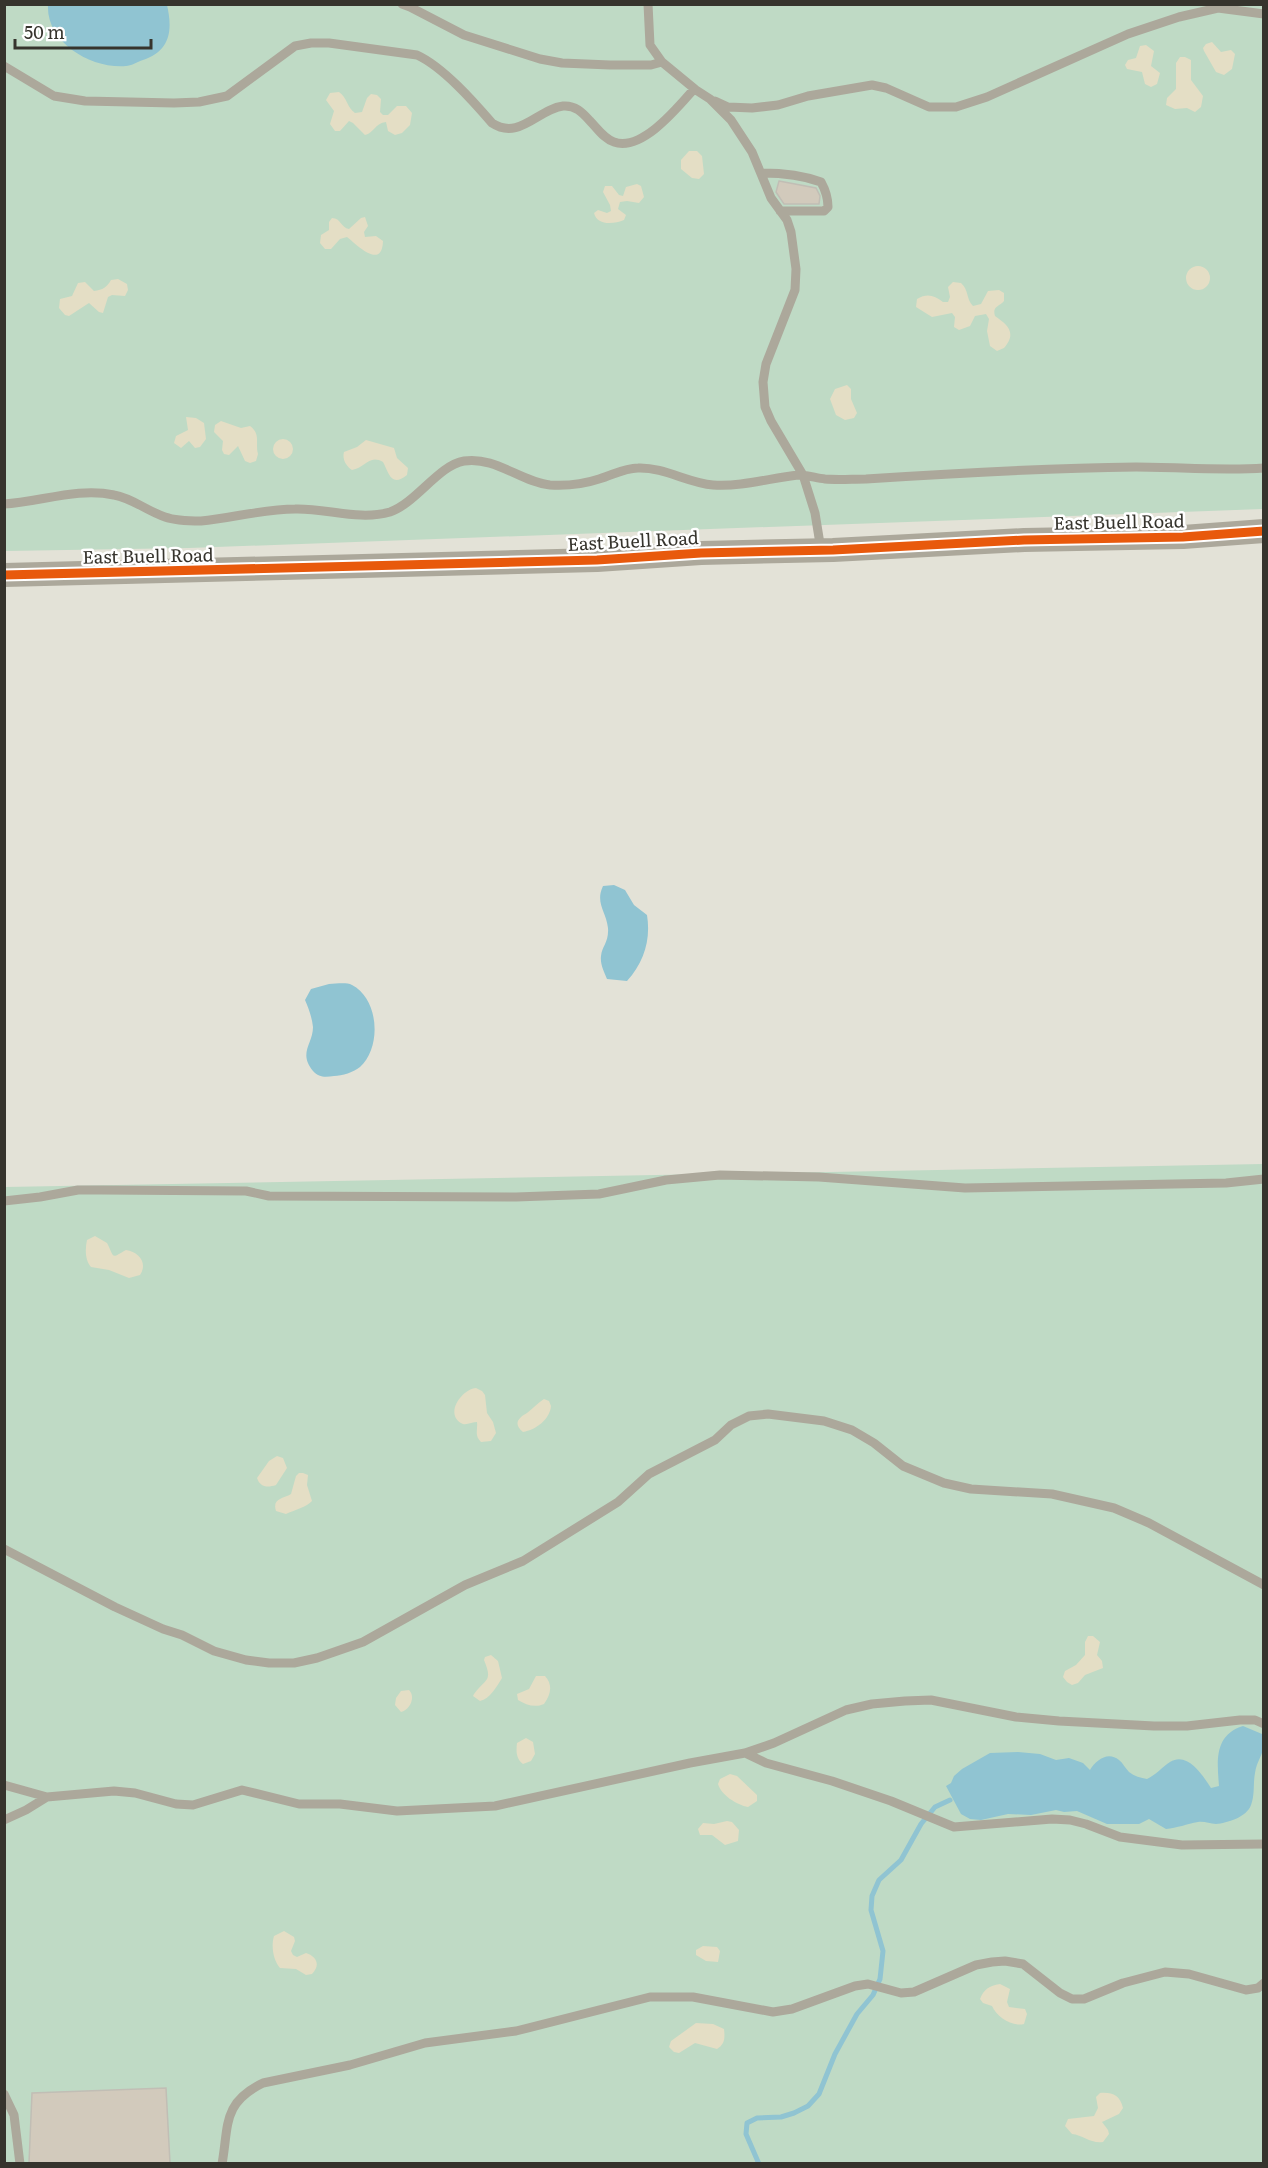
<svg xmlns="http://www.w3.org/2000/svg" width="1268" height="2168" viewBox="0 0 1268 2168" font-family="Literata,serif">
  <rect width="100%" height="100%" fill="#e3e2d7"/>
  <!-- green -->
  <path fill="#bfdac5" d="M4 5H1263V509L189 548 5 551Z
    M1263 1164V2163H5V1187Z"/>
  <!-- sand -->
  <path fill="#e4dec5" d="M1212 42 1221 52 1231 50 1235 54 1232 69 1224 75 1216 72 1204 51 1203 48 1206 44Z
    M1146 45 1154 51 1151 66 1160 73 1157 84 1151 87 1145 84 1142 72 1127 69 1125 65 1128 60 1136 58 1140 46Z
    M1180 57H1185L1191 60V80L1203 96 1201 107 1195 112 1187 108 1175 109 1166 105 1167 98 1176 89V63Z
    M339 92C347 97 347 108 355 113L362 112 367 98 371 94 377 95 381 99 380 112 383 115H388L397 106H406L412 113 410 125 402 133 395 135 388 131 386 122C375 123 374 133 365 135L353 123 349 121 340 131H335L330 124 334 111 326 100 330 93Z
    M689 151H697L702 156 704 174 699 179 692 178 681 169V160Z
    M637 184 641 186 644 197 639 203 627 201 620 202 618 209 626 215 624 220C614 224 597 226 594 213L598 210 607 213 611 211 610 205 603 192 605 186H612L619 195 623 196 626 187Z
    M365 217 368 226 364 232 365 237 376 236 383 241C382 271 356 244 347 237L340 239 331 249H325L320 243 321 235 329 230V222L332 218C341 218 341 228 349 229L361 218Z
    M1186 278a12 12 0 1 1 24 0a12 12 0 1 1-24 0Z
    M118 279 127 284 128 290 125 296 112 295 108 297 103 313 99 312 89 303 69 316 65 315 59 308 60 299 72 296 78 283 85 282 94 291C103 290 107 287 111 280Z
    M953 282 961 283C969 290 966 299 973 306L981 304 988 291 999 290 1004 293V301C999 307 992 306 995 316 1008 325 1017 333 1004 348L997 351 990 346 987 331 989 319 986 314 975 316 970 326 959 330 954 327 955 317 952 313 932 317 916 307 917 299C927 293 934 295 943 302H948L950 297 948 287Z
    M847 385 851 389V399L857 413 854 418 845 420 836 415 830 399 835 389Z
    M186 417 196 418 204 423 206 439 200 447 195 448 189 441 181 448 174 443 176 436 188 430Z
    M221 421 241 428 250 426C261 434 255 443 258 454L256 461 250 463 245 461 238 446 229 455 224 454 222 450 223 441 214 432 215 425Z
    M273 449a10 10 0 1 1 20 0a10 10 0 1 1-20 0Z
    M366 440 394 448 397 458 408 468 407 475C391 488 389 473 383 462 369 454 365 468 352 470 346 466 342 459 344 452L357 447Z
    M95 1236 107 1243C115 1258 110 1259 126 1250 139 1252 148 1263 140 1275L129 1278 109 1270 91 1267C85 1260 85 1249 87 1240Z
    M476 1388 482 1391 485 1395 487 1413 493 1422 496 1433 491 1441 481 1442C474 1435 478 1430 477 1422 473 1422 467 1425 463 1424 443 1415 462 1389 476 1388Z
    M544 1399 549 1401 551 1406C550 1419 536 1430 523 1432 513 1424 518 1418 527 1413 532 1409 538 1403 544 1399Z
    M277 1456 283 1458 287 1468 276 1485C267 1488 260 1487 257 1478L269 1461Z
    M299 1473H303L308 1475 307 1485 312 1501C307 1507 294 1510 286 1514L276 1511C272 1498 283 1499 291 1494L296 1476Z
    M1088 1636H1093L1100 1642 1097 1655 1102 1661 1103 1668 1085 1675 1078 1683 1072 1685 1067 1682 1063 1677 1065 1671 1076 1665 1085 1655V1642Z
    M491 1655 498 1661 502 1678C497 1686 490 1699 480 1701L473 1696 474 1694C486 1678 493 1682 484 1660L485 1657Z
    M536 1676H545C553 1685 551 1694 544 1704 535 1708 526 1705 518 1700L517 1694 529 1689Z
    M409 1690C416 1697 410 1710 401 1712L395 1705 396 1698 401 1691Z
    M526 1738 533 1742 535 1754 531 1761 523 1764C516 1759 516 1751 517 1743Z
    M730 1774 737 1776 757 1795V1801L748 1807C737 1805 721 1795 718 1784L720 1779Z
    M727 1821 732 1822 739 1830 738 1841 725 1845 712 1835H700L698 1829 703 1823 714 1824Z
    M284 1931 294 1937 295 1941 291 1951 293 1955 297 1957 306 1953C318 1957 320 1966 312 1974L306 1975 296 1969 280 1968C273 1960 271 1946 274 1936Z
    M703 1946 717 1947 720 1951 718 1962 706 1961 696 1955V1950Z
    M1000 1984 1010 1989 1007 2002 1009 2007 1025 2009 1027 2014 1024 2024C1012 2027 997 2017 992 2006L983 2003 980 1999C984 1989 989 1986 1000 1984Z
    M696 2023 713 2024 724 2029C725 2038 725 2044 717 2049L695 2043 679 2053 674 2052 669 2047 671 2041Z
    M1100 2093C1112 2092 1120 2095 1123 2108L1119 2114 1102 2122 1108 2130 1109 2134 1103 2142C1091 2144 1083 2135 1072 2134L1065 2126 1068 2119 1094 2116 1098 2108 1096 2097Z"/>
  <!-- water -->
  <path fill="#90c4d2" d="M48 5H167C173 31 170 51 143 60 137 62 131 66 126 66 91 69 46 42 48 5Z
    M614 885 625 890 634 905 647 915C651 940 644 962 627 981L607 979C604 972 600 964 601 956 602 946 609 942 608 928 606 911 595 903 603 886Z
    M329 984C336 984 346 982 352 985 379 999 382 1047 360 1067 354 1072 342 1076 334 1076 326 1077 319 1078 313 1071 298 1053 313 1044 313 1027 312 1018 309 1009 305 1000L311 989Z
    M1243 1726 1262 1734C1268 1751 1257 1758 1255 1773 1253 1783 1255 1795 1251 1805 1247 1817 1227 1823 1216 1824 1210 1824 1204 1821 1198 1822 1187 1824 1177 1828 1166 1829L1149 1819 1139 1824H1107L1077 1811 1064 1812 1056 1810 1031 1815 1008 1814 981 1820 970 1819 961 1814 946 1786 951 1783 954 1776 962 1769 990 1753 1018 1752 1040 1754 1056 1760 1069 1758 1083 1763 1090 1770C1096 1760 1108 1751 1119 1760 1123 1763 1125 1768 1129 1772 1134 1776 1141 1778 1147 1779 1156 1775 1162 1767 1170 1762 1188 1751 1203 1776 1211 1788L1219 1786C1217 1761 1214 1735 1243 1726Z"/>
  <g fill="none" stroke-linecap="round" stroke-linejoin="round">
    <!-- stream -->
    <path stroke="#90c4d2" stroke-width="5" d="M759 2164 746 2134 747 2123 757 2118 781 2117 794 2113 808 2106 819 2094 835 2054 857 2014 873 1995 880 1979 883 1951 871 1910 872 1896 879 1880 901 1860 921 1824 935 1807 950 1800"/>
  </g>
  <!-- building -->
  <path fill="#d2cabc" stroke="#c1beb5" stroke-width="1.5" d="M779 181 816 188 820 196 819 204H784L776 192Z
    M166 2088 170 2163H29L32 2093Z"/>
  <g fill="none" stroke-linecap="round" stroke-linejoin="round">
    <!-- service -->
    <path stroke="#aca89b" stroke-width="9" d="M402 4 410 7 464 35 540 59 562 63 610 65H651L662 62
      M648 4 650 45 662 62 696 90 710 99 731 120 752 152 771 198 787 220 791 232 796 269 795 290 766 364 763 382 765 407 771 421 803 475 815 513 821 550
      M4 66 54 96 85 101 174 103 199 102 227 96 295 46 311 43H329L417 55C443 67 473 101 492 123 519 141 538 109 563 106 575 105 582 112 590 121 597 128 604 139 614 142 642 152 678 107 694 89
      M715 101 728 107 752 108 778 105 808 96 872 85 886 88 929 107H956L987 97 1128 34 1179 17 1218 8 1264 14
      M762 173C782 173 802 175 821 182 826 191 828 198 828 207L824 211H780
      M4 504C40 502 78 487 114 495 132 498 147 511 165 517 176 521 189 521 201 521 232 518 264 509 295 509 326 508 359 521 390 512 416 503 439 465 464 461 495 456 521 482 550 485 567 486 584 484 599 479 613 475 624 468 638 468 664 467 688 483 713 485 742 487 770 478 798 475 807 475 816 478 825 479 838 480 852 479 866 479 955 473 1046 468 1136 467 1178 467 1221 471 1264 468
      M4 1201 40 1197 78 1190H101L246 1191 269 1196 516 1197 599 1194 666 1180 720 1175 819 1177 965 1188 1226 1183 1264 1179
      M4 1549 115 1607 163 1629 182 1635 214 1651 246 1660 269 1663H294L317 1658 363 1642 465 1585 523 1561 618 1502 649 1474 715 1440 731 1425 749 1416 768 1414 824 1421 852 1430 874 1443 903 1466 944 1483 971 1489 1052 1494 1114 1508 1149 1523 1264 1585
      M745 1753 766 1763 832 1781 891 1801 954 1827 1052 1819 1070 1820 1086 1824 1120 1837 1182 1845 1264 1844
      M4 1785 47 1797 114 1791 135 1793 176 1804 193 1805 242 1790 299 1804H340L397 1811 495 1806 690 1763 745 1753 774 1743 846 1710 872 1704 905 1701 931 1700 1016 1717 1059 1721 1154 1726H1187L1240 1720H1255L1264 1724
      M4 1820 26 1810 47 1797
      M4 2094 14 2115 20 2164
      M222 2164C229 2125 222 2103 263 2083L350 2065 425 2043 516 2031 650 1997H693L773 2012 792 2009 855 1986 868 1984 901 1993 914 1992 976 1965 992 1962 1005 1961 1023 1964 1060 1993 1072 1999H1084L1123 1983 1165 1972 1189 1974 1246 1990 1258 1988 1264 1983"/>
    <!-- tertiary -->
    <path stroke="#aca89b" stroke-width="24" d="M4 575 597 560 701 553 833 550 1024 540 1183 537 1264 531"/>
    <defs>
      <path id="cycleway" d="M4 575 597 560 701 553 833 550 1024 540 1183 537 1264 531"/>
    </defs>
    <!-- cycleway casing -->
    <use href="#cycleway" stroke="#fff" stroke-width="13"/>
    <!-- cycleway -->
    <use href="#cycleway" stroke="#e8590c" stroke-width="9"/>
  </g>
  <g text-anchor="middle" dominant-baseline="central" stroke-width="5" stroke-linejoin="round" paint-order="stroke">
    <!-- street labels -->
    <g font-size="18" fill="#36342d" stroke="#fff">
      <text transform="translate(1119 521) rotate(-1)">East Buell Road</text>
      <text transform="translate(633 540) rotate(-3)">East Buell Road</text>
      <text transform="translate(148 555) rotate(-1)">East Buell Road</text>
    </g>
  </g>
  <!-- border -->
  <rect width="1268" height="2168" fill="none" stroke="#36342d" stroke-width="12"/>
  <!-- scale -->
  <path d="M15 39v9h136v-9" fill="none" stroke="#36342d" stroke-width="3"/>
  <text x="24" y="39" font-size="18" fill="#36342d" stroke="#ffffff" stroke-width="4.5" paint-order="stroke">50 m</text>
</svg>
